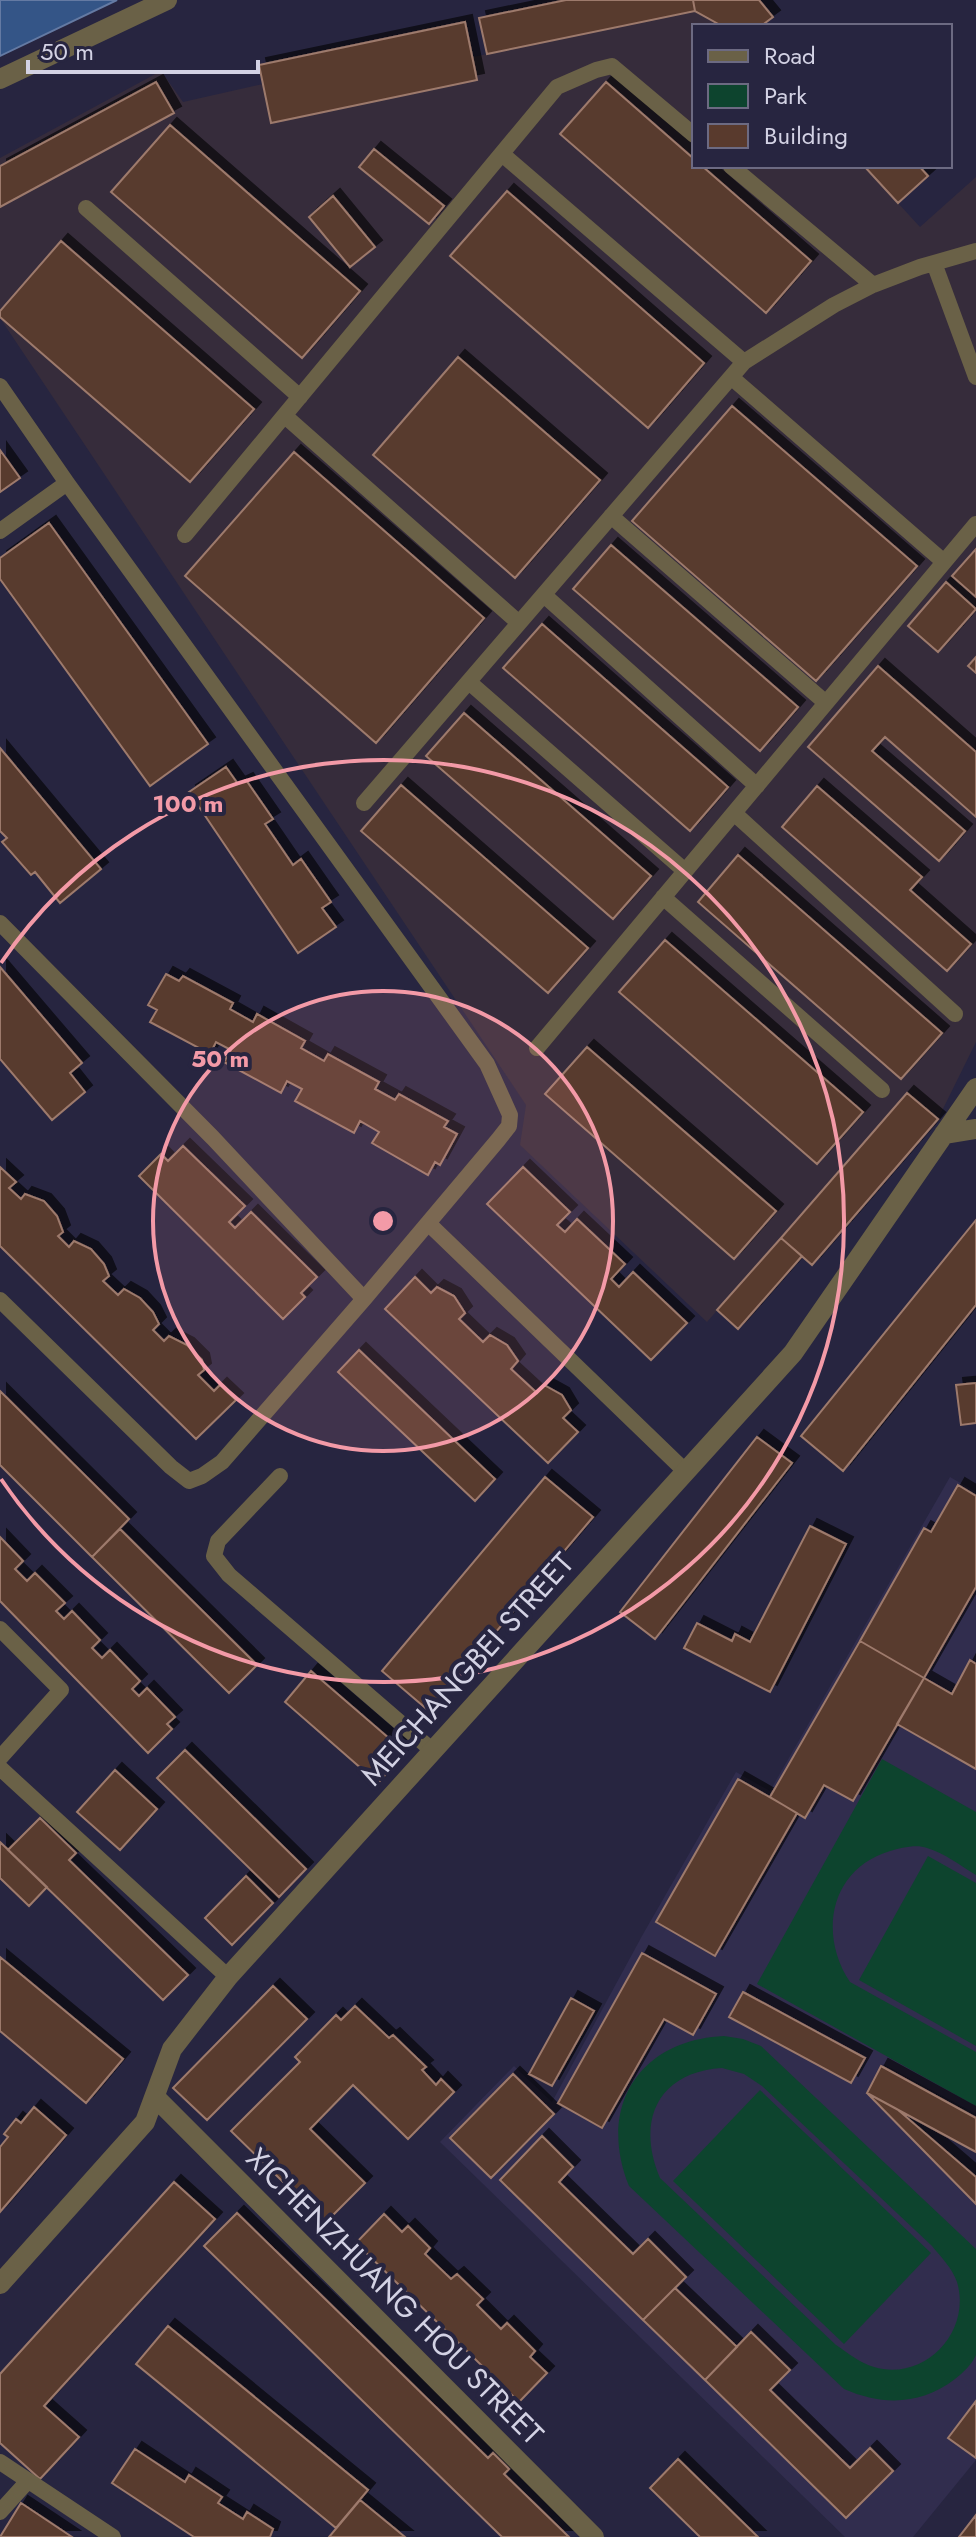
<svg xmlns="http://www.w3.org/2000/svg" width="976" height="2537" viewBox="0 0 976 2537" font-family="Jost,sans-serif">
  <defs>
    <filter id="shadow"><feDropShadow dx="7" dy="-7" stdDeviation="0" flood-color="#0009"/></filter>
  </defs>
  <rect width="100%" height="100%" fill="#272540"/>
  <!-- built -->
  <path fill="#312d4e" d="M950 1477 976 1492V2114L883 2064 867 2093 976 2177V2460L913 2537H845L440 2142 514 2066 552 2102 642 1936 736 1772 770 1791Z"/>
  <!-- industrial -->
  <path fill="#362c3b" d="M695 11 722 26H694V166H864L920 227 976 177V1042L938 1119 906 1093 707 1322 520 1145 526 1105 0 318V158L161 71 183 102 263 84 271 122 477 80 473 57Z"/>
  <!-- green -->
  <path fill="#0d442e" fill-rule="evenodd" d="M882 1759 976 1812V1875C961 1866 944 1853 927 1848 916 1844 901 1848 890 1851 830 1869 818 1934 850 1982L976 2052V2106L757 1984Z
    M928 1856 976 1883V2046L859 1980Z
    M724 2036 743 2039 761 2046 976 2249C976 2276 976 2303 976 2330 976 2338 976 2349 976 2355 973 2363 962 2374 955 2379 921 2405 883 2406 844 2389L629 2186C597 2107 639 2040 724 2036ZM722 2068 744 2074 762 2086 932 2246C941 2257 952 2268 957 2282 972 2332 924 2382 874 2367 860 2363 848 2353 836 2345L660 2178C636 2122 657 2072 722 2068Z
    M760 2090 931 2253 844 2344 673 2181Z"/>
  <!-- water -->
  <path fill="#345587" stroke="#647aa3" stroke-width="2" d="M0 0H117L0 56Z"/>
  <!-- building -->
  <path fill="#593a2d" stroke="#9d7a6c" stroke-width="2" filter="url(#shadow)" d="M566 0H693L695 11 487 54 479 18Z
    M693 0H759L773 17 761 26H722L695 11Z
    M465 22 477 80 271 123 259 65Z
    M156 82 174 113 0 207V166Z
    M606 82 694 159V166H702L811 261 766 313 560 134Z
    M170 125 360 291 302 358 111 192Z
    M374 149 444 206 429 224 359 167Z
    M864 166H919L928 176 898 203Z
    M507 191 704 363 648 428 450 256Z
    M333 196 375 247 350 267 309 217Z
    M61 241 254 409 190 482 0 317V311Z
    M458 357 600 480 515 578 373 455Z
    M732 406 917 566 816 681 632 521Z
    M0 450 20 478 0 492Z
    M294 452 484 618 376 743 185 576Z
    M49 523 208 744 150 786 0 579V558Z
    M611 545 798 707 760 751 573 589Z
    M976 549V597L952 576Z
    M946 582 976 609 938 652 908 626Z
    M542 624 728 787 690 831 503 668Z
    M976 657V673L968 666Z
    M878 666 976 752V817L885 737 872 751 965 831 939 861 808 747Z
    M464 713 651 876 613 919 426 756Z
    M0 748 101 869 60 903 35 872 31 875 2 842 7 838 0 831Z
    M226 767 238 784 246 780 273 819 265 824 293 865 301 859 331 902 322 908 336 927 298 953 189 792Z
    M401 785 588 948 548 993 361 831Z
    M817 786 922 877 910 890 971 944 947 971 782 827Z
    M738 855 942 1033 901 1079 698 902Z
    M665 940 863 1112 817 1164 619 992Z
    M0 967 82 1063 70 1073 85 1092 52 1120 0 1059Z
    M166 974 179 981 183 976 233 1003 230 1009 253 1022 257 1014 305 1041 301 1048 324 1061 328 1054 379 1082 375 1089 395 1100 399 1094 448 1121 444 1127 457 1134 440 1165 435 1162 428 1175 372 1143 379 1132 360 1121 354 1133 295 1101 302 1089 287 1081 281 1093 224 1062 231 1050 216 1042 210 1054 150 1022 157 1010 148 1005Z
    M587 1047 776 1211 734 1259 545 1094Z
    M907 1093 938 1119 812 1265 781 1238Z
    M183 1146 245 1206 229 1222 235 1228 251 1212 317 1277 301 1293 305 1297 283 1319 139 1176 161 1154 168 1161Z
    M0 1167 16 1182 9 1188 21 1199 25 1194 44 1201 57 1216 63 1232 58 1236 69 1247 74 1241 91 1249 104 1264 109 1276 103 1281 118 1295 124 1289 140 1298 153 1312 159 1324 153 1330 164 1341 169 1336 187 1345 202 1360 204 1370 198 1375 214 1391 220 1385 236 1400 196 1439 0 1246Z
    M523 1167 570 1212 557 1225 565 1232 577 1219 625 1264 611 1279 619 1287 633 1272 687 1323 651 1360 487 1204Z
    M976 1220V1305L843 1471 801 1436Z
    M781 1238 802 1256 738 1329 717 1310Z
    M415 1277 431 1293 437 1287 454 1296 465 1313 459 1319 483 1342 490 1335 507 1345 518 1361 511 1369 537 1393 544 1385 562 1395 571 1410 563 1418 578 1432 548 1463 385 1309Z
    M359 1350 495 1479 475 1501 338 1372Z
    M976 1383V1423L961 1425 956 1385Z
    M0 1391 129 1519 92 1557 0 1465Z
    M757 1437 792 1463 655 1639 620 1612Z
    M545 1477 593 1517 429 1711 382 1671Z
    M958 1485 976 1496V1587L924 1678 860 1641 924 1528 931 1532Z
    M810 1526 846 1544 770 1692 684 1648 697 1623 732 1641 735 1634 750 1642Z
    M120 1529 257 1665 229 1693 92 1557Z
    M0 1537 23 1561 15 1569 27 1581 35 1573 65 1603 56 1611 64 1619 72 1611 100 1640 92 1648 102 1658 110 1650 140 1681 132 1689 139 1696 147 1688 175 1717 167 1724 172 1729 148 1753 0 1601Z
    M860 1641 924 1678 853 1801 824 1785 805 1818 770 1797Z
    M970 1660 976 1664V1769L897 1724 924 1678 952 1694Z
    M311 1671 405 1752 378 1783 285 1702Z
    M185 1750 306 1869 279 1897 157 1778Z
    M115 1770 157 1809 120 1850 77 1812Z
    M738 1779 797 1813 715 1956 656 1922Z
    M40 1818 76 1853 69 1860 188 1975 163 2000 8 1850Z
    M0 1842 47 1887 29 1906 0 1878Z
    M246 1876 273 1903 232 1945 205 1918Z
    M642 1953 716 1994 693 2035 664 2019 602 2128 558 2103Z
    M0 1957 123 2059 86 2103 0 2031Z
    M273 1986 307 2019 207 2120 173 2088Z
    M743 1992 865 2058 851 2083 729 2017Z
    M571 1998 594 2011 552 2086 529 2074Z
    M355 2006 389 2038 393 2035 426 2067 422 2070 436 2085 441 2079 454 2092 408 2139 353 2085 310 2129 365 2183 325 2223 231 2131 300 2062 295 2057 336 2015 341 2020Z
    M881 2066 976 2118V2152L867 2093Z
    M513 2074 554 2114 491 2178 450 2138Z
    M867 2093 897 2109 976 2177V2204Z
    M34 2107 66 2135 0 2212V2147L8 2137 4 2134 16 2119 21 2123Z
    M542 2136 573 2167 559 2182 633 2254 648 2239 686 2277 643 2320 500 2180Z
    M174 2182 215 2219 44 2406 79 2437 40 2479 0 2443V2374Z
    M237 2213 488 2458 493 2453 509 2469 504 2474 569 2537H502L204 2246Z
    M384 2214 402 2232 408 2226 430 2248 425 2254 451 2279 457 2274 483 2299 477 2305 501 2329 507 2323 535 2351 530 2357 547 2373 519 2402 356 2243Z
    M675 2288 737 2347 705 2380 643 2320Z
    M168 2326 368 2490 336 2528 136 2364Z
    M751 2332 790 2370 770 2390 850 2468 870 2448 893 2471 846 2518 705 2380Z
    M976 2401V2458L948 2438Z
    M135 2449 185 2482 189 2475 222 2497 218 2503 243 2519 247 2512 273 2529 270 2537H194L112 2483Z
    M678 2459 758 2537H700L650 2488Z
    M360 2500 405 2537H329Z
    M21 2503 72 2537H0Z
    M976 2515V2537H959Z"/>
  <g fill="none" stroke-linecap="round" stroke-linejoin="round">
    <!-- service -->
    <path stroke="#6a6147" stroke-width="16" d="M502 154 744 362
      M731 166 873 285
      M86 208 300 397
      M934 263 976 377
      M731 377 944 562
      M0 386 67 483 487 1064 510 1115 509 1126 498 1140 364 1299 222 1462 202 1476 189 1481 171 1467 0 1300
      M285 416 519 623
      M611 516 826 703
      M0 531 67 483
      M185 535 557 87 596 70 612 66 694 135
      M544 595 757 786
      M469 682 685 871
      M364 803 744 362 834 305 873 285 920 267 976 251
      M734 813 955 1014
      M663 897 882 1090
      M0 923 213 1138 364 1299
      M537 1048 976 524
      M428 1223 685 1471
      M280 1476 218 1541 214 1556 229 1575 433 1751
      M0 1629 61 1690 0 1758
      M0 1768 228 1977
      M0 2462 113 2537
      M0 2512 27 2482"/>
    <!-- minor -->
    <path stroke="#6a6147" stroke-width="20" d="M0 79 167 0
      M944 1134 976 1129
      M155 2097 594 2537
      M0 2284 145 2122 172 2049 228 1977 793 1353 976 1088"/>
  </g>
  <!-- distance rings -->
  <circle cx="383" cy="1221" r="230" fill="#f39aa7" fill-opacity=".12"/>
  <g fill="none" stroke="#f39aa7" stroke-width="4">
    <circle cx="383" cy="1221" r="230"/>
    <path d="M1 963A461 461 0 1 1 1 1479"/>
  </g>
  <g text-anchor="middle" dominant-baseline="central" stroke-width="8" stroke-linejoin="round" paint-order="stroke">
    <!-- street labels -->
    <g font-size="30" fill="#d3d2e4" stroke="#272540">
      <text transform="translate(467 1669) rotate(-48)">MEICHANGBEI STREET</text>
      <text transform="translate(395 2296) rotate(45)">XICHENZHUANG HOU STREET</text>
    </g>
  </g>
  <circle cx="383" cy="1221" r="12" fill="#f39aa7" stroke="#272540" stroke-width="4"/>
  <g font-size="24" text-anchor="middle" font-weight="bold" fill="#f39aa7" stroke="#272540" stroke-width="8" stroke-linejoin="round" paint-order="stroke">
    <text x="188" y="812">100 m</text>
    <text x="220" y="1067">50 m</text>
  </g>
  <!-- legend -->
  <rect x="692" y="24" width="260" height="144" fill="#272540" stroke="#6c6a82" stroke-width="2"/>
  <rect x="708" y="50" width="40" height="12" fill="#6a6147" stroke="#6c6a82" stroke-width="2"/>
  <text x="764" y="64" font-size="24" fill="#d3d2e4">Road</text>
  <rect x="708" y="84" width="40" height="24" fill="#0d442e" stroke="#6c6a82" stroke-width="2"/>
  <text x="764" y="104" font-size="24" fill="#d3d2e4">Park</text>
  <rect x="708" y="124" width="40" height="24" fill="#593a2d" stroke="#6c6a82" stroke-width="2"/>
  <text x="764" y="144" font-size="24" fill="#d3d2e4">Building</text>
  <!-- scale -->
  <path d="M28 60v12h230v-12" fill="none" stroke="#d3d2e4" stroke-width="4"/>
  <text x="40" y="60" font-size="24" fill="#d3d2e4" stroke="#272540" stroke-width="6" paint-order="stroke">50 m</text>
</svg>
